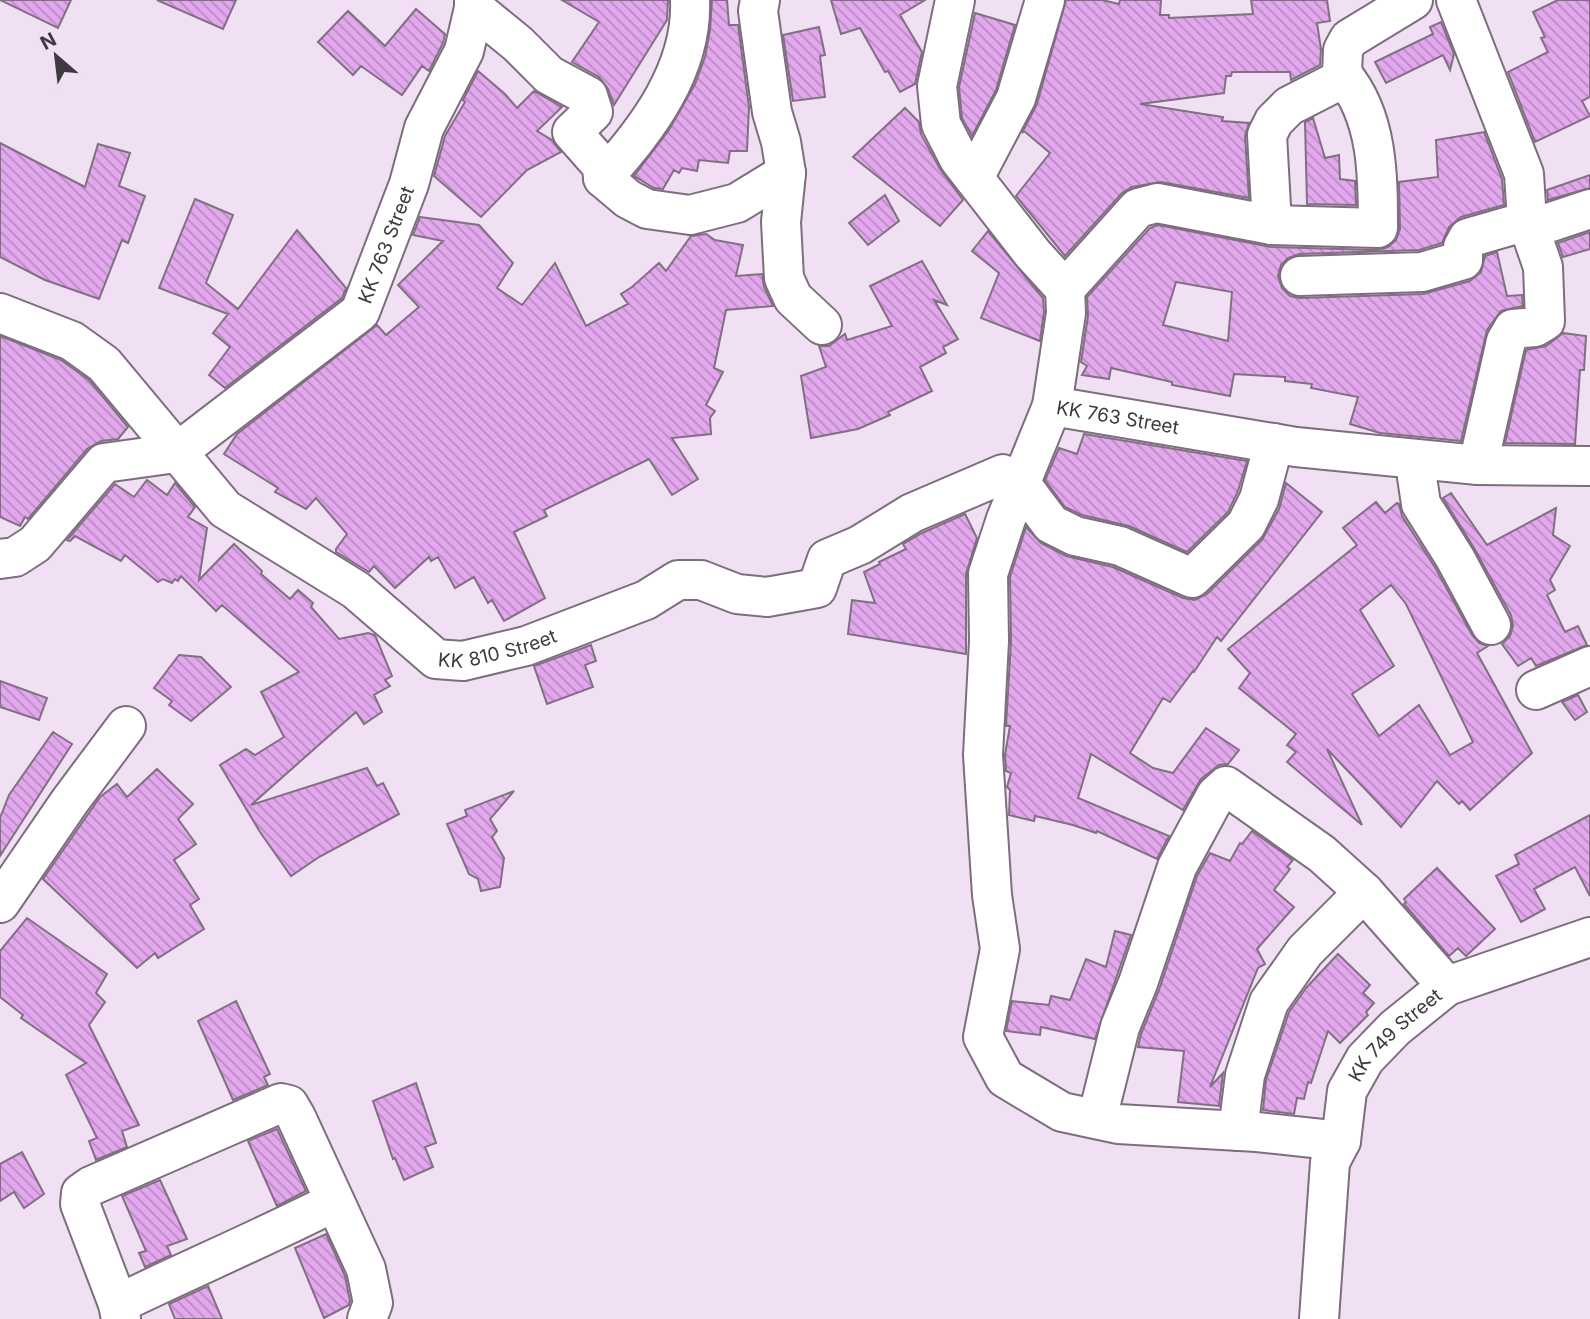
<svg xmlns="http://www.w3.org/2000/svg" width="1590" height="1319" viewBox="0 0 1590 1319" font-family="Inter,sans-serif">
  <defs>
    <pattern id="building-back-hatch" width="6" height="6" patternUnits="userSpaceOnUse" patternTransform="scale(1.75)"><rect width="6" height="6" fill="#e3a7ed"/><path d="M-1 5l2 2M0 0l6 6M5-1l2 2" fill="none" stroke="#b989c1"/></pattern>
  </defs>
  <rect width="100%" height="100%" fill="#f1dff3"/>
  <!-- building -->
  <path fill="url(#building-back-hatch)" stroke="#807082" stroke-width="2" fill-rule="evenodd" d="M0 0H71L58 28Z
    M157 0H236L223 29Z
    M562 0H668L667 20 614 105 608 89 599 77 572 62 599 22Z
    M712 0H727L729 25H738L749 107 747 151H730L728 163 699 160 697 171 682 168 679 173 674 170 663 189 654 188 634 176 669 130 695 84 705 57 710 30Z
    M831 0H925L900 15 922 52 915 84 900 92 888 71 885 72 860 28 841 34Z
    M1066 0H1102L1119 4 1120 0H1161L1160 15H1169V18L1253 14 1251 0H1327L1330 21 1317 23 1321 49 1320 65 1291 80 1290 72H1232L1231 76H1226L1224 93 1140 104 1223 117 1222 121 1249 123 1245 136 1249 198 1161 182 1132 187 1122 193 1065 256 1016 196 1050 153 1024 131 1022 133 1037 104Z
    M1558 0H1590V97L1582 101 1590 116 1535 142 1508 72 1548 52 1541 38 1545 37 1533 12Z
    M416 9 445 34 443 43 429 71 422 66 402 95 361 66 353 75 318 42 348 11 385 46Z
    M975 13 1015 25 996 90 972 136 962 118 959 87Z
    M1441 22 1454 54 1450 70 1443 55 1386 83 1375 62 1433 34 1430 27Z
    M819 27 825 55 820 56 825 97 793 101 783 35Z
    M478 71 505 94 517 108 534 91 562 107 537 131 552 140 561 152 527 170 481 217 434 176 445 136 465 102 463 100Z
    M905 108 919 122 921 134 940 169 963 200 940 226 853 157Z
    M1313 118 1325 158 1339 155 1340 179 1355 181 1356 205 1307 204 1305 122Z
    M1484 132 1502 179 1504 205 1461 217 1449 227 1442 243 1419 250 1299 254 1288 258 1281 265 1278 276 1282 288 1290 296 1300 298 1423 294 1470 281 1481 272 1485 256 1497 252 1507 296 1522 295 1523 306 1501 311 1487 330 1461 441 1380 433 1350 424 1358 397 1311 388 1312 384 1285 381V377L1234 374 1230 396 1172 385V382L1111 368 1109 379 1082 375 1087 366 1081 362 1088 316 1087 297 1150 228 1158 225 1271 247 1377 250 1388 247 1396 240 1400 229 1399 182 1438 177 1436 140ZM1176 282 1232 292 1228 341 1163 325Z
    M0 143 85 187 98 144 130 153 119 186 145 196 128 243 122 240 99 299 45 280 0 257Z
    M1590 175V188L1548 200 1547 190Z
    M885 195 899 221 868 245 849 223Z
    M195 199 233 215 206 283 238 309 297 230 346 288 342 298 225 388 209 375 230 347 213 333 228 314 159 288Z
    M420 217 479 225 513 263 497 288 522 305 555 263 586 326 628 304 621 294 632 287 659 263 666 271 691 236 706 234 715 240 743 245 736 276 762 274 764 287 773 306 726 310 714 368 723 372 706 405 715 411 710 418 711 434 672 438 698 479 672 495 649 459 544 510 547 516 514 532 545 598 504 621 492 600 488 603 474 577 455 588 438 557 431 561 429 557 395 588 374 566 369 572 336 552V549L347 534 316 498 306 509 275 492 278 488 224 454 237 434 377 325 386 335 419 307 398 285 443 241 413 235Z
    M988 231 1043 298 1044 312 1040 341 981 318 999 273 972 251Z
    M1590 232V249L1563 257 1558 243Z
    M922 261 947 305 934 300 958 339 943 347 946 353 920 367 932 391 888 412 890 415 858 429 811 438 801 376 826 367 819 346H829L845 334 847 340 892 326 870 286Z
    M1563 333 1586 336 1584 370H1580L1575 444 1505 443 1526 350 1546 346Z
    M0 336 61 360 89 380 128 427 118 439 101 441 87 449 28 519 25 517 20 526 0 517Z
    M1084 434 1247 461 1238 491 1228 512 1187 552 1129 526 1082 515 1065 507 1045 480 1059 448 1077 454Z
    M147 480 167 495 175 483 195 507 188 517 207 528 199 580 234 544 262 571 261 574 290 599 298 590 313 603 311 607 339 639 368 633 375 635 392 676 385 680 390 686 374 695 382 712 364 724 356 712 251 805 367 768 377 786 383 783 399 814 319 857 291 876 260 832 220 765 246 749 255 755 284 737 261 692 299 672 222 605 216 611 181 576 178 581 175 579 172 583 163 579 158 582 125 555 121 561 75 536 70 541 67 540 115 484 134 497Z
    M1286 483 1322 512 1221 641 1217 637 1194 672 1193 671 1170 702 1163 698 1130 753 1153 768 1173 773 1206 728 1239 750 1228 764 1219 765 1201 779 1183 810 1091 754 1078 798 1169 836 1157 859 1097 831 1096 833 1073 825 1035 816 1034 821 1009 815 1010 790 1007 787 1011 773 1006 771 1005 755 1010 726H1006L1011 641 1010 577 1026 527 1041 543 1066 556 1113 567 1183 598 1195 600 1207 594 1262 540 1279 509Z
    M1451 493 1487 545 1556 508 1553 535 1570 546 1550 580 1555 590 1547 595 1565 632 1578 626 1587 645 1536 666 1531 658 1518 666 1502 644 1510 636 1513 626 1511 615 1474 548 1443 498Z
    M1376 502 1385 513 1397 503 1399 504 1402 516 1436 569 1472 635 1479 643 1488 646 1477 653 1532 753 1470 810 1462 801 1459 804 1437 781 1401 827 1327 749 1362 825 1287 762 1296 752 1287 745 1296 734 1239 688 1250 673 1228 649 1357 545 1343 528ZM1391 585 1406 604 1473 742 1450 755 1419 705 1379 736 1352 694 1394 666 1360 610Z
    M965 514 977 538 966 574V654L848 634 852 600 875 603 864 572 880 564 879 562 906 549 903 544 922 533Z
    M591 645 596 661 585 665 593 687 547 704 534 666Z
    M179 655 201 657 231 687 191 721 169 705 172 701 154 688Z
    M0 681 47 698 39 720 0 707Z
    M1578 695 1587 712 1575 720 1562 702Z
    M53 732 72 744 0 856V818L9 795Z
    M157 769 193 804 178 819 196 844 174 860 199 899 190 905 204 929 158 958 155 953 137 968 43 879 100 797 117 784 127 797Z
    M514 791 490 819 497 831 492 837 504 858 500 887 481 891 478 879 469 874 447 824 467 816 465 810Z
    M1590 815V896L1575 867 1534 889 1545 909 1521 922 1496 876 1519 864 1515 855Z
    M1252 831 1293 860 1287 867 1290 869 1274 890 1294 907 1257 949 1265 964 1258 968 1210 1087 1223 1073 1219 1106 1178 1102 1184 1051 1138 1047 1141 1034 1159 990 1197 876 1210 853 1230 861 1240 843 1242 844Z
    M1437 868 1495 929 1466 956 1458 948 1449 956 1404 904 1406 902 1404 899Z
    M27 918 107 974 96 993 105 1002 89 1025 139 1125 122 1131 127 1147 96 1160 89 1141 97 1138 66 1075 86 1063 21 1018 23 1015 0 997V951Z
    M1115 931 1131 935 1095 1039 1041 1027 1040 1035 1006 1031 1012 1001 1049 1005 1051 996 1070 1000 1086 959 1106 967Z
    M1338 954 1370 985 1363 993 1374 1003 1366 1012 1368 1015 1340 1043 1328 1031 1311 1083 1308 1082 1304 1099 1297 1098 1294 1114 1263 1110 1266 1080 1289 1012 1306 988Z
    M236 1001 270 1074 264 1077 268 1085 233 1100 198 1021Z
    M416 1083 436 1143 425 1147 433 1167 404 1180 395 1158 393 1159 373 1101Z
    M277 1129 306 1191 277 1206 248 1141Z
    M22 1152 44 1194 24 1208 14 1192 0 1201V1164Z
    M160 1180 187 1239 167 1246 171 1255 145 1267 139 1253 146 1251 122 1196Z
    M326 1234 345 1276 350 1301 349 1305 324 1318 295 1248Z
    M208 1286 222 1319H175L169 1304Z"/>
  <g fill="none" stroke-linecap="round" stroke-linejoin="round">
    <defs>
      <g id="minor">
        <path d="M690 0C693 69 647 130 603 178L628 199 647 209 690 215 737 203 786 173"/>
        <path d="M760 0 758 11 772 112 781 142 786 173 781 222 784 278 793 298 822 325"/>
        <path id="s1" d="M955 0 937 86 941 124 959 159 1033 254 1065 289 1066 313 1052 406 1296 447 1478 465 1590 466"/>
        <path d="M1456 0 1524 174 1527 221 1543 267 1545 321 1535 327 1513 329 1506 341 1478 465"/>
        <path d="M474 8 518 44 549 75 588 96 593 112 572 132 602 166 603 178"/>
        <path d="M974 178 1016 98 1045 0"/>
        <path d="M1272 225 1267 135 1274 121 1289 106 1334 83 1342 74 1343 50 1349 39 1413 0"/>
        <path d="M1530 229 1590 209"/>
        <path d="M1300 276 1422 272 1463 260V247L1468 238 1527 221"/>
        <path d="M1065 289 1138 208 1157 203 1272 225 1378 228C1378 175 1378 116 1342 74"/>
        <path id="s2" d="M0 313 72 341 104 364 225 509 356 590 436 659 463 661 526 646 646 600 678 580H701L737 594 767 597 817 588 827 559 860 545 912 513 1003 474 1021 484 1051 524 1075 536 1120 546 1192 578 1246 525 1259 499 1274 443"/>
        <path d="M1052 406 1006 519 988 574 989 641 983 755 992 895 1000 949 983 1037 1005 1078 1062 1112 1118 1124 1257 1132 1341 1141"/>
        <path d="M1425 460 1417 477 1421 504 1455 558 1491 625"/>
        <path id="s3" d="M0 559 15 557 35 544 104 463 176 453 360 312 409 184 424 128 464 51 474 8V0"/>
        <path d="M1536 690 1590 666"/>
        <path d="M0 903 70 801 126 726"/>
        <path d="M1101 1103 1120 1027 1138 983 1177 867 1216 795 1226 786 1322 854 1364 892 1447 986"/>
        <path d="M1238 1131 1245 1075 1269 1002 1305 951 1364 892"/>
        <path d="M118 1304C190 1269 263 1238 334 1202"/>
        <path d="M121 1319 118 1304 80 1204 81 1193 91 1186 281 1103 289 1105 296 1117 366 1269 373 1303 367 1319"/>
        <path id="s4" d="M1319 1319 1330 1162 1341 1141 1347 1091 1365 1059 1395 1028 1447 986 1590 937"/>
      </g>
    </defs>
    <!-- minor casing -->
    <use href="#minor" stroke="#7d6d7f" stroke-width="42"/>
    <!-- minor -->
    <use href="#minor" stroke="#fff" stroke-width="38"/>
  </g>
  <g text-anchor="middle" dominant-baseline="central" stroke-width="6" stroke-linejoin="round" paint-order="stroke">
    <!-- street labels -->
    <g font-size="19" fill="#3f3840" stroke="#f1dff3">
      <text stroke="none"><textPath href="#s3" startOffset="522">KK 763 Street</textPath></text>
      <text stroke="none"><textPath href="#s1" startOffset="518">KK 763 Street</textPath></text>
      <text stroke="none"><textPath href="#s2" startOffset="628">KK 810 Street</textPath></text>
      <text stroke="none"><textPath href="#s4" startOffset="306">KK 749 Street</textPath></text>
    </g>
  </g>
  <!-- north arrow -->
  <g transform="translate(56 56) rotate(332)" stroke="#f1dff3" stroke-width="5" paint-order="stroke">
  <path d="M0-5L12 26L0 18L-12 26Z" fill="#3f3840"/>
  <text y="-10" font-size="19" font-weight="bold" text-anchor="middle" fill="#3f3840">N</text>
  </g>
</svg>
